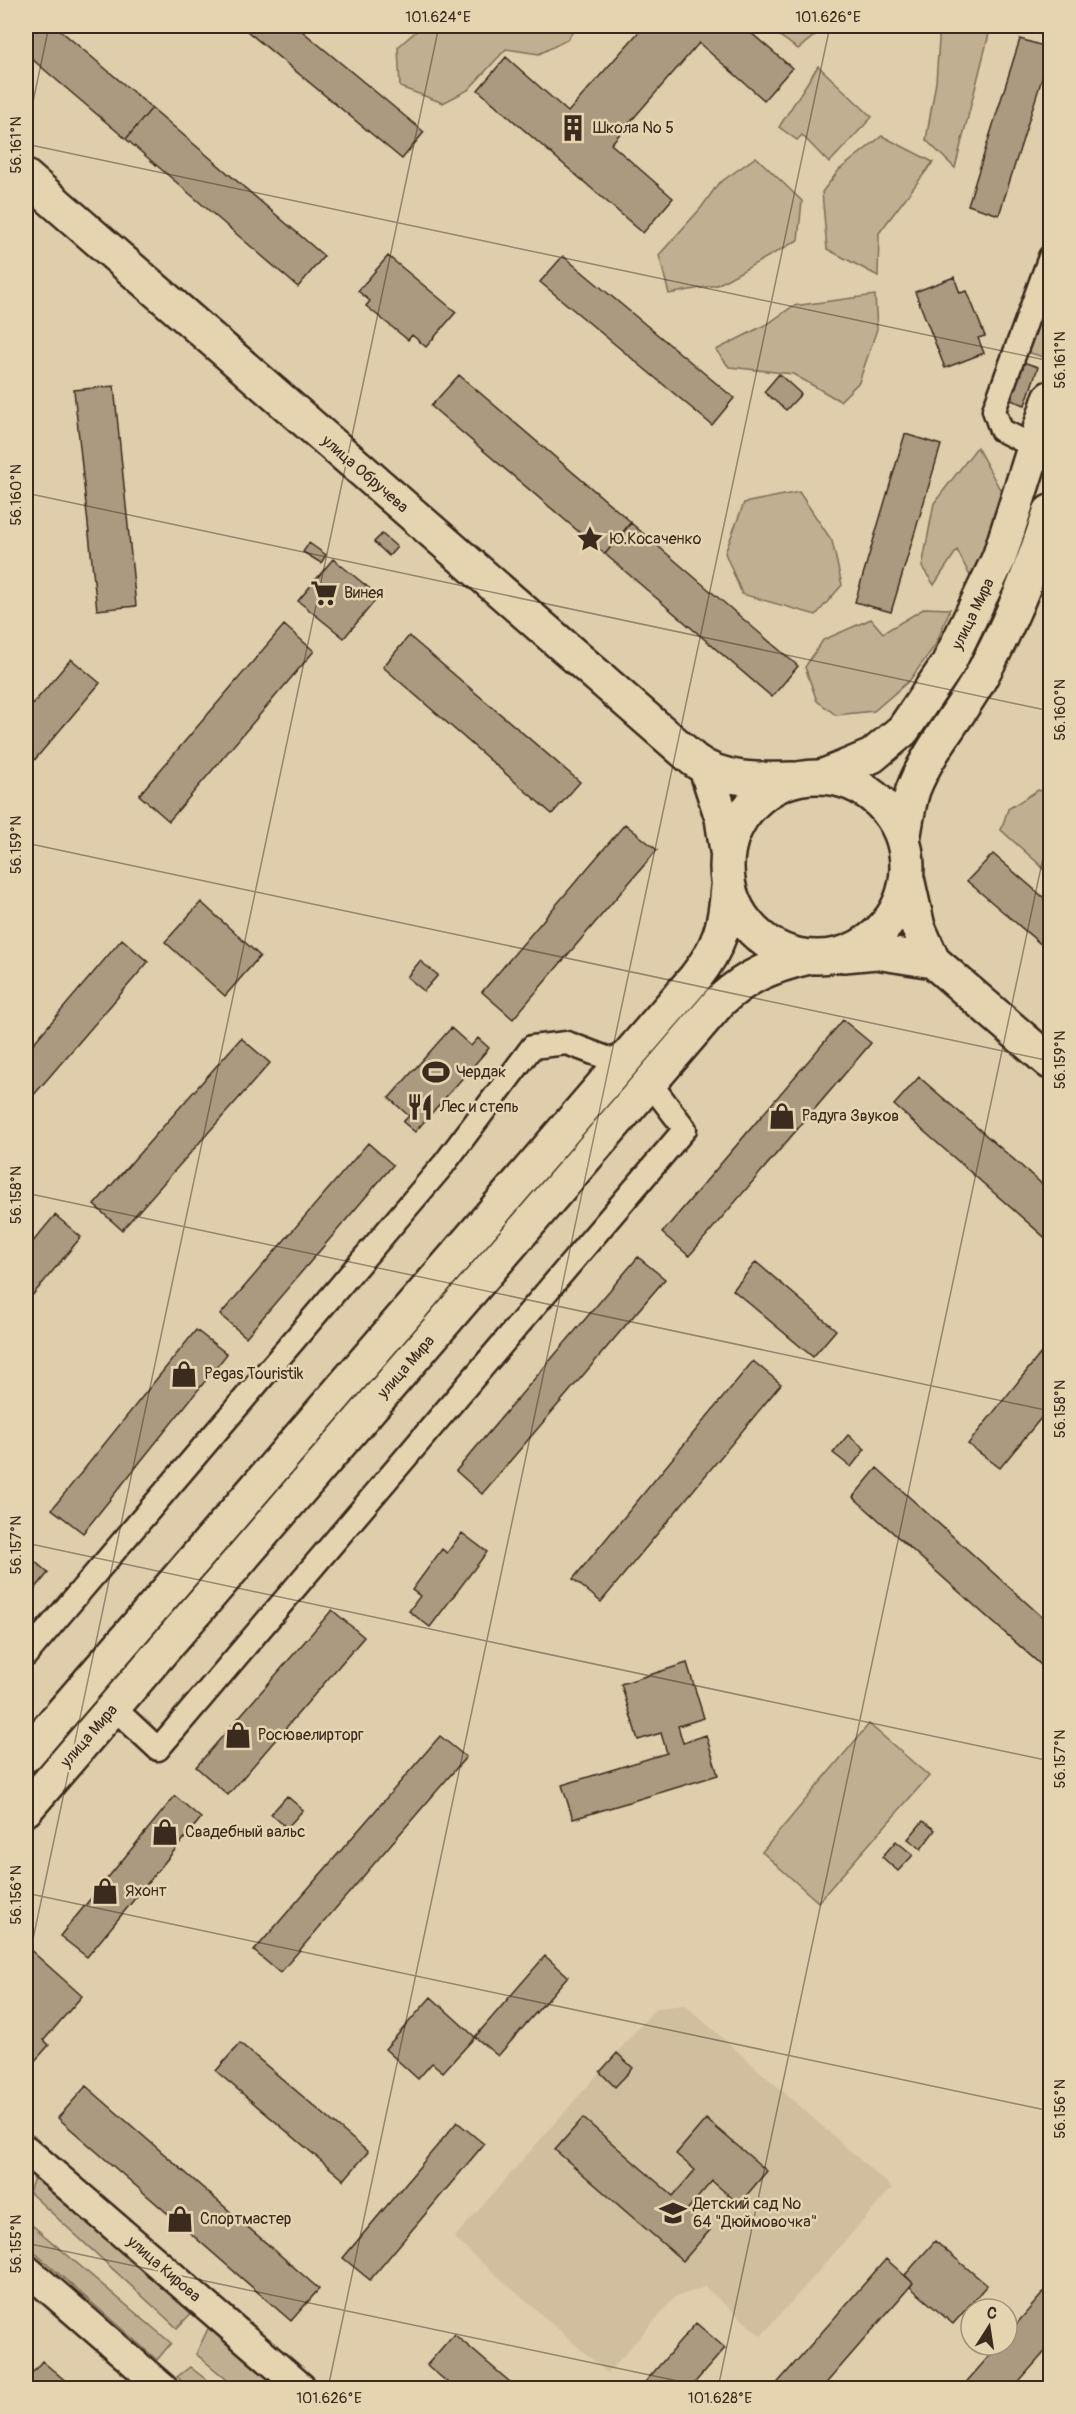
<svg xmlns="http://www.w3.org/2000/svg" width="1076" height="2414" viewBox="0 0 1076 2414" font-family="Pangolin,sans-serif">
  <rect width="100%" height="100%" fill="#dfcdab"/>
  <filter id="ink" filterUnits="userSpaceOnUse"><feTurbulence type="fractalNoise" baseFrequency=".0167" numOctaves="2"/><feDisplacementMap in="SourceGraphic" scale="12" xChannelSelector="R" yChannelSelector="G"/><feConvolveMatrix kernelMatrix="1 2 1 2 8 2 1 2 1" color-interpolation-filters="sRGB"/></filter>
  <g filter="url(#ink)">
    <!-- built -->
    <path fill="#d0be9e" d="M685 2005 892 2188 761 2336 705 2287 675 2297 608 2373 454 2238 656 2008Z"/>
    <!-- green -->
    <path fill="#c1af91" stroke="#7e6c58" stroke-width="1.5" d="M422 26H577L567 40 539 54 506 49 468 90 443 103 400 87 398 47Z
      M766 26H817L820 31 798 49Z
      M940 26H991L955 168 926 140 936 82Z
      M818 66 872 117 829 163 802 135 797 140 779 127Z
      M882 136 933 162 879 233 878 276 827 249 822 192 839 170Z
      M756 157 802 201 798 240 717 285 669 294 659 255 701 208 718 184Z
      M1050 288V355L1047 358 1027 352Z
      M875 295 877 329 859 382 840 401 793 374 729 367 716 350 769 323 793 306Z
      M977 447 1009 506 974 584 957 550 934 585 922 567 934 503Z
      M799 492 832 541 842 585 816 615 742 594 725 553 744 503Z
      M925 608 950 609 936 644 910 680 874 711 836 715 817 701 805 667 823 640 871 619 883 633Z
      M1038 790 1050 794V878L1039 864 1001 830 1008 809Z
      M869 1724 929 1776 818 1902 762 1852Z
      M37 2169 198 2306 177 2328 29 2192Z
      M26 2220 171 2343 157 2360 26 2245Z
      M213 2318 293 2388H237L196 2354Z
      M190 2367 217 2388H190L177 2377Z"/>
    <!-- building -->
    <path fill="#ac9a80" stroke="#3b2a1e" stroke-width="1.5" d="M26 26H55L152 108 126 139 26 54Z
      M241 26H296L424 132 402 159Z
      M644 26H743L792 68 764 100 699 43 611 144 673 198 643 233 478 90 506 57 568 112Z
      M1020 39 1050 48V53L999 215 968 205Z
      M152 108 324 256 298 287 126 139Z
      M388 256 456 312 426 347 412 335 408 340 366 306 370 301 358 291Z
      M563 256 734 398 712 425 540 282Z
      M954 277 960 293 967 291 985 336 978 338 984 353 945 368 915 292Z
      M1020 361 1038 367 1025 405 1008 399Z
      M779 374 801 394 786 410 764 392Z
      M459 375 631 522 605 554 431 406Z
      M114 386 136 606 97 610 74 390Z
      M905 434 941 445 891 612 855 602Z
      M631 523 798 666 772 697 605 554Z
      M382 534 397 547 389 556 374 542Z
      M309 543 326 555 321 563 303 552Z
      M333 559 379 596 344 638 298 601Z
      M284 625 314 651 169 821 139 795Z
      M409 636 580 782 552 814 383 667Z
      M71 659 100 683 26 770V712Z
      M625 824 657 850 513 1019 482 992Z
      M993 854 1050 903V952L967 881Z
      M201 902 260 956 225 996 165 942Z
      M122 939 148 962 26 1104V1052Z
      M420 961 438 975 424 991 407 977Z
      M843 1020 871 1043 689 1256 662 1233Z
      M451 1028 471 1046 478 1038 489 1048 415 1132 403 1122 409 1116 389 1098Z
      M241 1038 270 1063 122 1230 94 1205Z
      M919 1077 1050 1191V1242L894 1105Z
      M368 1143 393 1165 246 1337 220 1315Z
      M55 1215 81 1237 26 1303V1250Z
      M638 1257 665 1279 482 1494 456 1471Z
      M756 1262 836 1330 813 1357 733 1290Z
      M196 1330 227 1354 83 1533 52 1509Z
      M1050 1342V1407L1000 1468 968 1444Z
      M753 1361 781 1384 601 1602 573 1579Z
      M848 1435 865 1449 851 1467 833 1453Z
      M877 1468 1050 1624V1673L853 1497Z
      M462 1533 487 1552 430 1627 409 1611 420 1596 412 1590 442 1549 447 1553Z
      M26 1542 35 1550 30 1557 48 1573 26 1600Z
      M332 1610 364 1637 228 1795 196 1767Z
      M687 1663 704 1718 678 1726 683 1743 706 1735 718 1775 573 1819 562 1785 667 1753 661 1733 638 1740 621 1684Z
      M440 1736 466 1757 280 1973 254 1951Z
      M175 1796 201 1818 87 1957 60 1936Z
      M287 1796 303 1810 287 1828 271 1814Z
      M923 1821 935 1830 921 1849 908 1839Z
      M896 1841 913 1855 898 1871 882 1857Z
      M26 1946 82 1996 44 2040 49 2045 26 2071Z
      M545 1956 568 1976 498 2056 475 2037Z
      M431 1997 475 2037 443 2072 432 2063 418 2079 385 2049Z
      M240 2043 368 2152 344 2180 216 2071Z
      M617 2053 633 2068 615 2087 600 2072Z
      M86 2086 319 2289 291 2321 58 2118Z
      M583 2118 673 2196 695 2170 676 2154 706 2119 767 2171 739 2204 712 2181 687 2210 710 2230 683 2261 555 2150Z
      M457 2122 484 2144 370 2280 343 2258Z
      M935 2241 987 2285 953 2324 910 2287 913 2283 905 2275Z
      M886 2259 913 2283 822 2388H773Z
      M1050 2285V2346L1013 2388H961L999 2345H1007V2335Z
      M696 2323 725 2348 690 2388H640Z
      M454 2334 517 2388H454L427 2365Z
      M42 2361 74 2388H26V2380Z"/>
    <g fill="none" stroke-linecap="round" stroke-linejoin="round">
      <defs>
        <path id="minor" d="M1035 447 1001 430 994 410 1050 257
          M26 1655 444 1164 532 1047 567 1043 620 1063
          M114 1708 158 1749 685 1129 650 1083"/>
        <path id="tertiary" d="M26 2150 302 2388
          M26 2269 163 2388"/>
        <path id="secondary" d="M26 177 694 760C721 781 760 780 793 779
          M706 769 722 818 727 851
          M824 776 872 756 903 730 948 664 999 558 1050 398
          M727 867a90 90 0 1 1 180 0a90 90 0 1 1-180 0Z
          M903 840C906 823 908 806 913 790 928 751 958 717 979 680 1009 627 1032 570 1050 512
          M907 878 918 927 933 961 1050 1062
          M844 955 876 952 933 961
          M26 1755 695 978C720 946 725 926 728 887
          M26 1809 720 1001C748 975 772 966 809 957"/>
      </defs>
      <!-- minor casing -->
      <use href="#minor" stroke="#3b2a1e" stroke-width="27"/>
      <!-- tertiary casing -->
      <use href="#tertiary" stroke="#3b2a1e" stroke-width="33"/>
      <!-- secondary casing -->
      <use href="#secondary" stroke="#3b2a1e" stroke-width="38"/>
      <!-- minor -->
      <use href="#minor" stroke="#e6d4b1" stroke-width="22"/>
      <!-- tertiary -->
      <use href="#tertiary" stroke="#e6d4b1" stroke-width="28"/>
      <!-- secondary -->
      <use href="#secondary" stroke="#e6d4b1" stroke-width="33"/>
    </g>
  </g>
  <!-- ticks -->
  <path fill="none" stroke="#3b2a1e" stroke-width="1.5" stroke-opacity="0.45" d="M26 135 49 26M26 144 1050 361M26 493 1050 711M26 843 1050 1061M26 1193 1050 1411M26 1543 1050 1761M26 1893 1050 2111M26 1972 439 26M26 2243 711 2388M328 2388 830 26M718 2388 1050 825"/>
  <!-- icons -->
  <defs>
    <symbol id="building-bare" viewBox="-9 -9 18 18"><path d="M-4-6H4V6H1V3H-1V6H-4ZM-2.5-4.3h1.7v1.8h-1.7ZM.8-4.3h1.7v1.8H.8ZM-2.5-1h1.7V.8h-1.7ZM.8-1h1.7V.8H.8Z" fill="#3b2a1e" stroke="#e6d4b1" stroke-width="2.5" paint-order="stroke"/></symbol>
    <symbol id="sight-bare" viewBox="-9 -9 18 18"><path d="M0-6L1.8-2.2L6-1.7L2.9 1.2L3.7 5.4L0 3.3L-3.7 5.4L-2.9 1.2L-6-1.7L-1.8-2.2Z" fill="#3b2a1e" stroke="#e6d4b1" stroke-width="2.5" paint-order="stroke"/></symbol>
    <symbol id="supermarket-bare" viewBox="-9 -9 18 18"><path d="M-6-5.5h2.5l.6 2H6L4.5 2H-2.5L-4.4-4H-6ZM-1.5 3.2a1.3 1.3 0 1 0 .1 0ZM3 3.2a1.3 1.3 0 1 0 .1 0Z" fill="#3b2a1e" stroke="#e6d4b1" stroke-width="2.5" paint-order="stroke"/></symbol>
    <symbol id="stadium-bare" viewBox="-9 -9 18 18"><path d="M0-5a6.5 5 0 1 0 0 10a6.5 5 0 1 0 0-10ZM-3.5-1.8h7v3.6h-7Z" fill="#3b2a1e" stroke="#e6d4b1" stroke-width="2.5" paint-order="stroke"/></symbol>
    <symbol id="restaurant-bare" viewBox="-9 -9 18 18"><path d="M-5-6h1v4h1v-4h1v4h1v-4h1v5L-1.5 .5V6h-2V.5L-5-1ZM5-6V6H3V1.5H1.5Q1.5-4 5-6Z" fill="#3b2a1e" stroke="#e6d4b1" stroke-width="2.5" paint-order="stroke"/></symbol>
    <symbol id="shop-bare" viewBox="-9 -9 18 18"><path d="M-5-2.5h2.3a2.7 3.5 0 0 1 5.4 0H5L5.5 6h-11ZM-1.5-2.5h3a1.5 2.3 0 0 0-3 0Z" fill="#3b2a1e" stroke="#e6d4b1" stroke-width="2.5" paint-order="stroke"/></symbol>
    <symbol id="school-bare" viewBox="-9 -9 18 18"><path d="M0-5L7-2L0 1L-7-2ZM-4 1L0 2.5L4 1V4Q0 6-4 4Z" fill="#3b2a1e" stroke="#e6d4b1" stroke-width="2.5" paint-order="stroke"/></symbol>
  </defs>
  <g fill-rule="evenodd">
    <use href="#building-bare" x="554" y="109" width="38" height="38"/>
    <use href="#sight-bare" x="571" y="520" width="38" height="38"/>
    <use href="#supermarket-bare" x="305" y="574" width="38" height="38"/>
    <use href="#stadium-bare" x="417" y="1053" width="38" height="38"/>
    <use href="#restaurant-bare" x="401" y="1088" width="38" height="38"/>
    <use href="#shop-bare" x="763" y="1097" width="38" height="38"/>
    <use href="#shop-bare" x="165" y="1355" width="38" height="38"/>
    <use href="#shop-bare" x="219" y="1716" width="38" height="38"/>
    <use href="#shop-bare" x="146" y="1813" width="38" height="38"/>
    <use href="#shop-bare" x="86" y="1872" width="38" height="38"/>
    <use href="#school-bare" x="654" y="2194" width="38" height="38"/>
    <use href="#shop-bare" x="161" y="2200" width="38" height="38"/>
  </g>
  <g text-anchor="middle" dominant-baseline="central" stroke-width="5" stroke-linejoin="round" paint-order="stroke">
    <!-- poi labels -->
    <g font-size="16" fill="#3b2a1e" stroke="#e6d4b1" text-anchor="start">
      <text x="593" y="128">Школа № 5</text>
      <text x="610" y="539">Ю.Косаченко</text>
      <text x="344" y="593">Винея</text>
      <text x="456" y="1072">Чердак</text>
      <text x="440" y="1107">Лес и степь</text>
      <text x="802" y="1116">Радуга Звуков</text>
      <text x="204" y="1374">Pegas Touristik</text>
      <text x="258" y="1735">Росювелирторг</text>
      <text x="185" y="1832">Свадебный вальс</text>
      <text x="125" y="1891">Яхонт</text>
      <text x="693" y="2204">Детский сад №<tspan x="693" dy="18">64 "Дюймовочка"</tspan></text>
      <text x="200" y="2219">Спортмастер</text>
    </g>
    <!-- street labels -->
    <g font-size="16" fill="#3b2a1e" stroke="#e6d4b1">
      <text transform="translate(365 474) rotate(41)">улица Обручева</text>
      <text transform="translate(973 614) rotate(-64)">улица Мира</text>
      <text transform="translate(406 1367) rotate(-49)">улица Мира</text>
      <text transform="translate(89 1736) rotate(-49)">улица Мира</text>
      <text transform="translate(164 2269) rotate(41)">улица Кирова</text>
    </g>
  </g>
  <!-- margin -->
  <rect width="1076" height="2414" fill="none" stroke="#e6d4b1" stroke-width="66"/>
  <!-- north arrow -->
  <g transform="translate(989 2327) rotate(12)"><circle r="28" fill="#e6d4b1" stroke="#a29076" stroke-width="1.5"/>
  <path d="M0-4.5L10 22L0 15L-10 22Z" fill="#3b2a1e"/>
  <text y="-9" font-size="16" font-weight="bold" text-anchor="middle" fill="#3b2a1e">С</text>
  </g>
  <rect x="33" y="33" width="1010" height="2348" fill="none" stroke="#3b2a1e" stroke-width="2"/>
  <g font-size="15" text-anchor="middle" fill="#3b2a1e">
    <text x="438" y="22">101.624°E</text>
    <text x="828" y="22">101.626°E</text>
    <text transform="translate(16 145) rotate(-90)" y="5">56.161°N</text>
    <text transform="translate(1060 360) rotate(-90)" y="5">56.161°N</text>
    <text transform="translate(16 495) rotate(-90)" y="5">56.160°N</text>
    <text transform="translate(1060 710) rotate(-90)" y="5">56.160°N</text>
    <text transform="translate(16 845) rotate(-90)" y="5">56.159°N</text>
    <text transform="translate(1060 1060) rotate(-90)" y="5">56.159°N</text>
    <text transform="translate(16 1195) rotate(-90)" y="5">56.158°N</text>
    <text transform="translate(1060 1409) rotate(-90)" y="5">56.158°N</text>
    <text transform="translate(16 1545) rotate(-90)" y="5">56.157°N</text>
    <text transform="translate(1060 1759) rotate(-90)" y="5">56.157°N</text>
    <text transform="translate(16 1895) rotate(-90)" y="5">56.156°N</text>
    <text transform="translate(1060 2109) rotate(-90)" y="5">56.156°N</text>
    <text transform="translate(16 2244) rotate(-90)" y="5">56.155°N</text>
    <text x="329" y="2403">101.626°E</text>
    <text x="720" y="2403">101.628°E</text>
  </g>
</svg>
